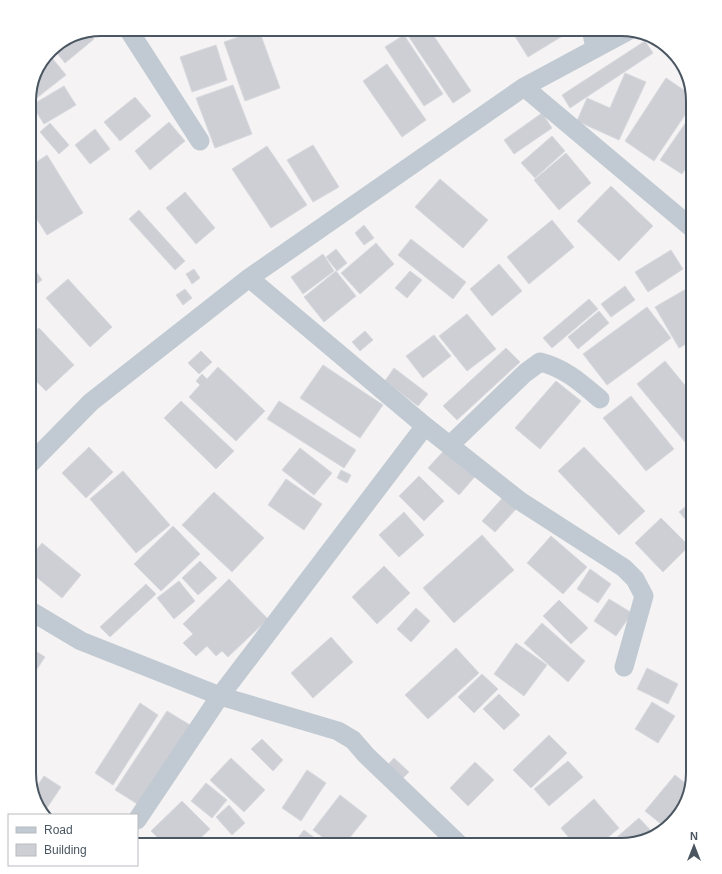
<svg xmlns="http://www.w3.org/2000/svg" width="722" height="874" viewBox="0 0 722 874" font-family="Helvetica,sans-serif">
  <rect width="100%" height="100%" fill="#f5f3f3"/>
  <!-- building -->
  <path fill="#cdcfd5" stroke="#d7d9de" d="M414 29H429L471 91 453 103 407 34Z
    M567 29 569 32 528 57 511 30Z
    M259 30 280 88 245 101 224 42Z
    M89 33 94 39 65 63 53 48Z
    M404 35 443 94 424 106 385 47Z
    M645 41 653 53 570 108 562 95Z
    M216 45 227 80 192 92 180 57Z
    M48 53 66 75 29 104V96L36 69Z
    M387 64 426 120 402 137 363 81Z
    M625 73 646 82 619 140 577 121 587 98 610 108Z
    M666 78 691 95 693 103 654 161 625 141Z
    M233 85 252 134 215 148 196 98Z
    M64 86 76 105 44 124 32 105Z
    M135 97 151 116 120 141 104 122Z
    M693 112V158L682 174 660 160Z
    M542 113 552 128 514 154 504 140Z
    M169 122 185 141 150 170 135 151Z
    M50 123 69 145 59 154 40 132Z
    M95 129 110 149 90 164 75 145Z
    M552 136 565 151 535 178 521 163Z
    M313 145 339 187 313 202 287 160Z
    M267 146 307 205 271 228 232 169Z
    M566 153 591 183 559 210 534 180Z
    M47 155 83 213 47 235 29 207V167Z
    M440 179 488 220 463 248 415 207Z
    M611 186 653 226 619 261 577 221Z
    M185 192 215 228 196 244 166 208Z
    M139 210 185 261 175 270 129 219Z
    M552 220 574 247 529 284 507 257Z
    M364 225 374 238 364 245 355 233Z
    M411 239 466 282 453 299 398 255Z
    M376 243 394 264 360 294 341 273Z
    M336 249 347 263 337 271 326 257Z
    M671 250 683 269 648 292 635 272Z
    M323 254 334 271 303 294 291 277Z
    M29 261 42 280 29 289Z
    M499 264 522 291 492 316 470 289Z
    M194 269 200 278 192 284 186 274Z
    M336 271 356 296 324 322 304 297Z
    M410 271 422 280 407 298 395 288Z
    M68 279 112 327 90 347 46 298Z
    M693 285V340L679 348 655 307Z
    M625 286 635 300 611 317 601 304Z
    M185 289 192 298 183 305 176 295Z
    M589 299 598 309 552 348 543 338Z
    M647 307 671 338 607 385 583 354Z
    M599 311 609 323 578 349 568 337Z
    M467 314 496 349 467 371 439 336Z
    M39 328 74 365 46 391 29 374V336Z
    M365 331 373 340 360 351 352 342Z
    M434 335 451 356 423 378 406 356Z
    M506 348 520 362 457 420 443 406Z
    M201 351 212 362 199 374 188 363Z
    M665 361 693 395V435L685 442 637 384Z
    M323 365 383 405 360 438 300 398Z
    M218 367 265 411 236 441 189 397 200 385 196 381 202 374 207 379Z
    M394 368 428 394 418 406 385 381Z
    M556 381 581 401 540 449 515 428Z
    M631 396 674 449 646 471 603 418Z
    M181 401 234 451 216 469 164 418Z
    M279 401 356 450 344 468 267 419Z
    M448 446 478 473 459 495 428 468Z
    M89 447 113 472 86 498 62 473Z
    M584 447 645 511 619 535 558 471Z
    M300 448 332 473 314 495 282 470Z
    M341 470 351 475 347 483 337 478Z
    M123 471 170 525 136 553 90 499Z
    M419 476 444 501 424 521 399 496Z
    M286 479 322 504 304 530 268 505Z
    M214 492 264 538 232 572 182 525Z
    M505 495 518 507 495 532 482 521Z
    M693 500V528L679 512Z
    M404 512 424 535 399 557 379 535Z
    M661 518 689 546 663 572 635 543Z
    M173 526 200 554 161 591 134 564Z
    M482 535 514 570 454 623 423 588Z
    M551 536 587 567 563 594 527 563Z
    M42 543 81 575 62 598 29 571V559Z
    M200 561 217 578 198 595 182 578Z
    M384 566 410 593 377 624 352 597Z
    M590 569 611 584 598 603 577 589Z
    M229 579 268 619 228 657 222 651 216 656 207 646 196 656 183 643 193 634 183 624Z
    M179 581 195 601 174 619 157 598Z
    M146 584 156 594 110 637 100 627Z
    M609 599 632 613 616 636 594 621Z
    M559 600 588 628 571 644 543 616Z
    M416 608 430 621 411 642 397 629Z
    M542 623 585 661 568 682 524 643Z
    M331 637 353 662 313 698 291 673Z
    M516 643 547 665 524 696 494 674Z
    M29 647 45 657 29 681Z
    M456 648 479 673 428 719 405 695Z
    M647 668 678 684 668 704 637 689Z
    M482 674 498 689 474 713 458 697Z
    M499 694 520 715 504 730 483 709Z
    M652 702 675 716 658 743 635 729Z
    M140 703 158 715 113 785 95 773Z
    M167 711 190 725 139 805 115 790Z
    M549 735 567 753 531 788 513 770Z
    M262 739 283 760 273 771 251 749Z
    M231 758 265 790 244 812 210 780Z
    M394 758 409 772 397 784 383 770Z
    M568 761 583 777 549 806 534 789Z
    M475 762 494 780 468 806 450 788Z
    M307 770 326 783 301 821 282 808Z
    M675 775 690 787 685 805 666 828 645 811Z
    M44 776 61 787 43 814 34 791Z
    M206 783 227 800 212 818 191 801Z
    M340 795 367 816 344 845H333L313 830Z
    M594 799 619 828 599 845H575L561 828Z
    M182 801 210 829 193 845H165L151 831Z
    M229 805 245 823 232 835 216 817Z
    M639 818 655 835 621 845H608Z
    M304 830 324 845H292Z"/>
  <g fill="none" stroke-linecap="round" stroke-linejoin="round">
    <!-- minor -->
    <path stroke="#c1cad2" stroke-width="19" d="M128 29 200 141
      M591 29 595 48
      M524 87 693 229
      M249 278 425 426 520 501 624 568 635 579 644 596 624 667
      M450 445 525 373 540 362C565 368 581 383 600 399
      M29 465 91 402 249 278 524 87 630 30
      M29 610 81 641 220 696 338 731 353 740 366 755 460 845
      M137 820 220 696 425 426"/>
  </g>
  <!-- crop -->
  <path d="M0 0H722V874H0ZM101 36H621A65 65 0 0 1 686 101V773A65 65 0 0 1 621 838H101A65 65 0 0 1 36 773V101A65 65 0 0 1 101 36Z" fill="#fff" fill-rule="evenodd"/>
  <path fill="none" stroke="#4a5661" stroke-width="2" d="M101 36H621A65 65 0 0 1 686 101V773A65 65 0 0 1 621 838H101A65 65 0 0 1 36 773V101A65 65 0 0 1 101 36Z"/>
  <!-- legend -->
  <rect x="8" y="814" width="130" height="52" fill="#ffffff" stroke="#b7bbc0"/>
  <rect x="16" y="827" width="20" height="6" fill="#c1cad2" stroke="#b7bbc0"/>
  <text x="44" y="834" font-size="12" fill="#4a5661">Road</text>
  <rect x="16" y="844" width="20" height="12" fill="#cdcfd5" stroke="#b7bbc0"/>
  <text x="44" y="854" font-size="12" fill="#4a5661">Building</text>
  <!-- north arrow -->
  <g transform="translate(694 846)" stroke="#ffffff" stroke-width="3" paint-order="stroke">
  <path d="M0-3L7 15L0 10L-7 15Z" fill="#4a5661"/>
  <text y="-6" font-size="11" font-weight="bold" text-anchor="middle" fill="#4a5661">N</text>
  </g>
</svg>
